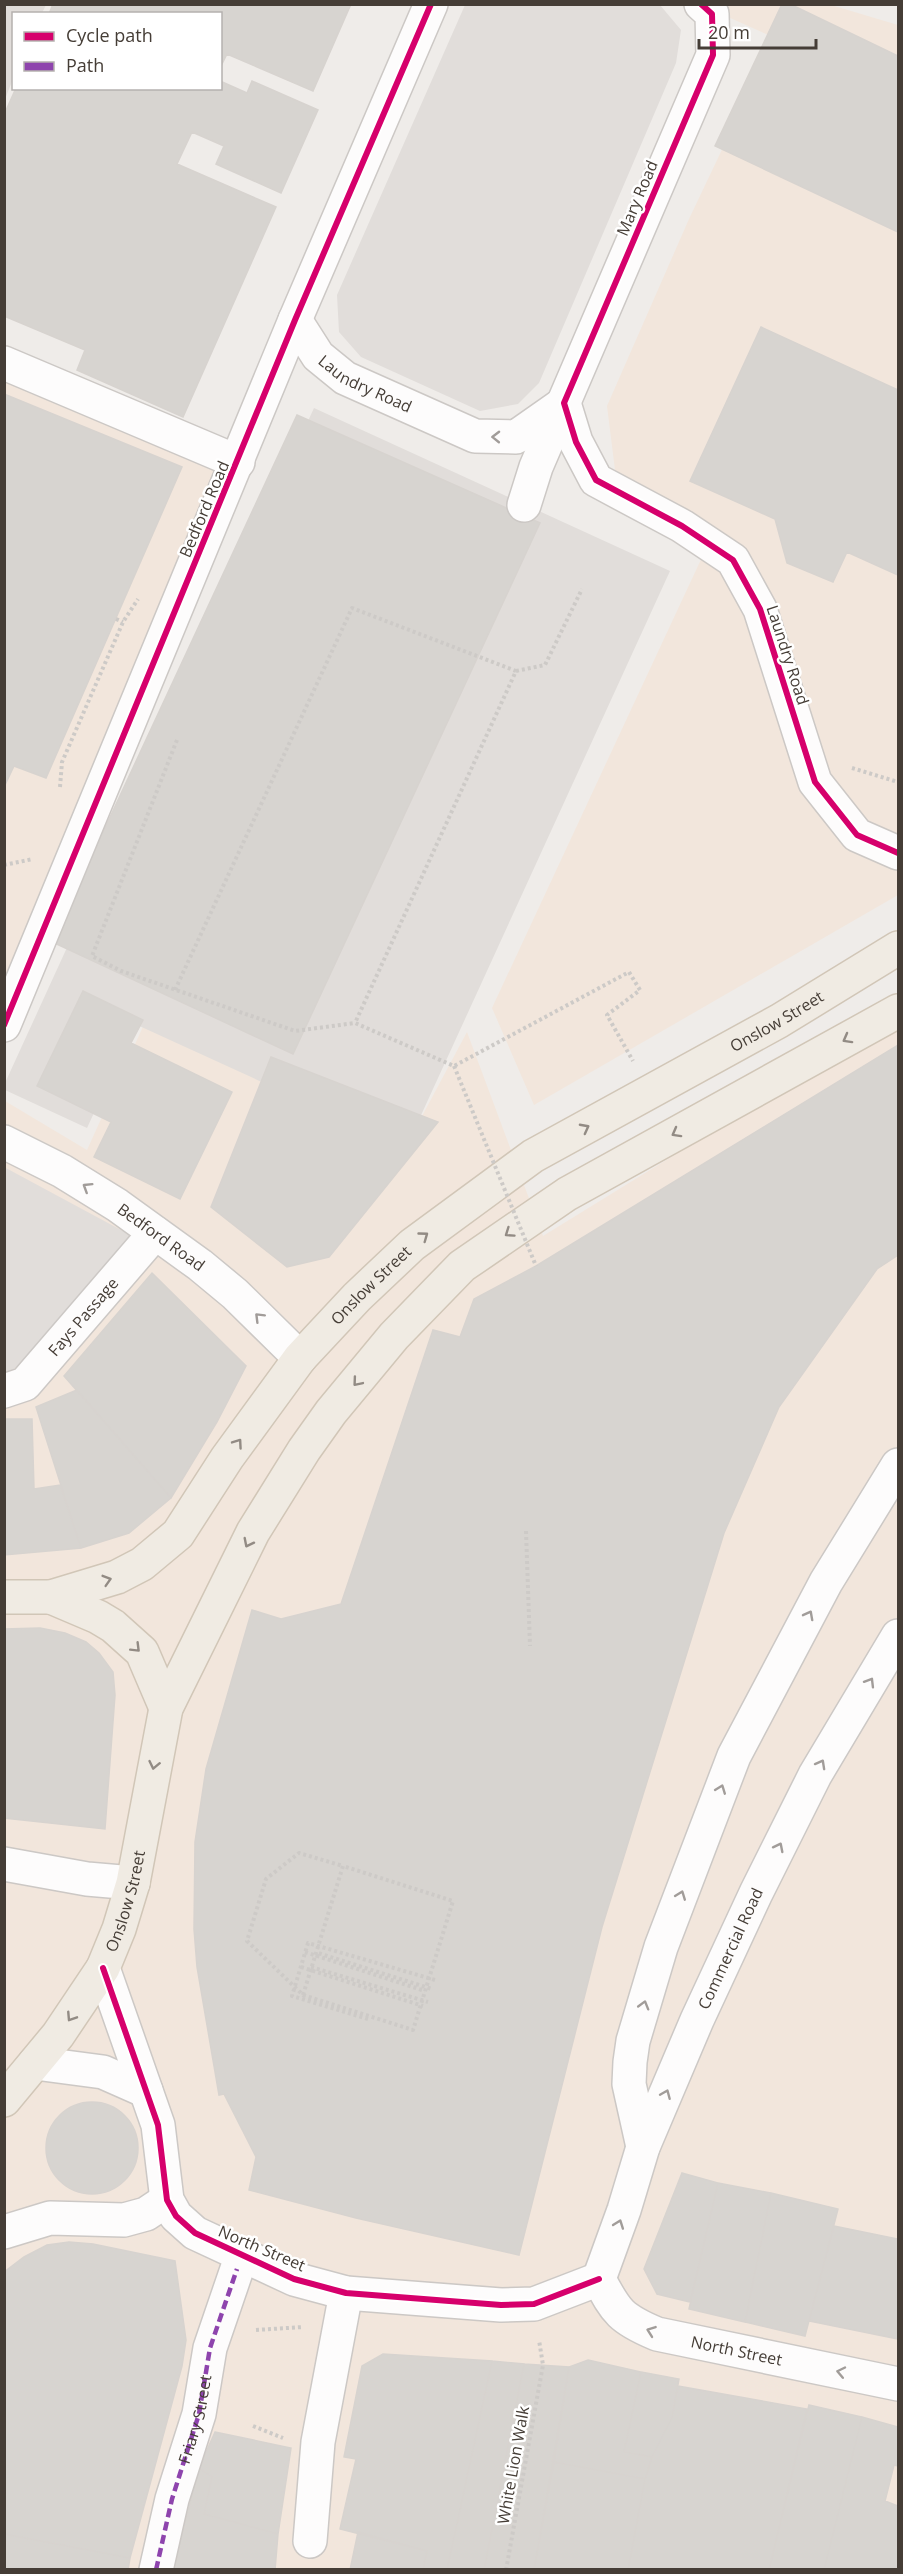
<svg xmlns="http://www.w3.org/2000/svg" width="903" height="2574" viewBox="0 0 903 2574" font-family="'Open Sans',sans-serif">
  <rect width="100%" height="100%" fill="#efece9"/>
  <!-- commercial -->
  <path fill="#f2e6dc" d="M701 5H831L898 25V895L534 1105 492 1008 711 538 617 486 607 406 689 219 775 38Z
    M5 366 238 465 5 1015Z
    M898 1017V2569L5 2570V1101L87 1150 146 1020 413 1133 467 1032 543 1236Z"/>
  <!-- parking -->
  <path fill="#e1ddda" d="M5 4 46 5 42 13 14 14 13 79 5 99Z
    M465 5H660L681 30 676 63 539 383 518 404 480 411 361 357 339 332 337 295Z
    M314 408 670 571 406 1148 135 1024 87 1128 5 1090V1083Z
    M4 1167 134 1237 51 1335 4 1378Z"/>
  <!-- building -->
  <path fill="#d7d4d0" stroke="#d7d3cf" stroke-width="1.5" d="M53 4H351L313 91 227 54 220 68V14H49Z
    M782 4H790L898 56V232L715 146Z
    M220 81 247 93 252 81 318 110 281 193 216 164 224 146 192 132 177 164 276 207 183 417 77 370 85 350 4 316V115L16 88H220Z
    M761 327 898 390V575L847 552 833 582 787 563 775 519 690 481Z
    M4 394 182 467 46 778 14 766 5 785Z
    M297 415 540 523 293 1054 52 942Z
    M83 991 143 1020 131 1043 232 1092 180 1199 94 1157 111 1122 37 1086Z
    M898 1045V1255L877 1269 779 1407 724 1533 602 1927 519 2255 356 2218 249 2190 256 2157 224 2094 219 2095 197 1967 194 1929 195 1842 206 1769 252 1610 281 1619 341 1604 433 1330 460 1337 474 1299 536 1266Z
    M271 1057 438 1122 329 1257 287 1267 211 1207Z
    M152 1273 246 1366 217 1422 171 1498 64 1376Z
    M77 1390 171 1498 129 1533 81 1548 36 1407Z
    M4 1419H32L34 1489 60 1485 81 1548 4 1555Z
    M40 1628 65 1633 86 1642 99 1653 113 1672 115 1695 105 1829 4 1818V1629Z
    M46 2148a46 46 0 1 1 92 0a46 46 0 1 1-92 0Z
    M682 2173 718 2183 690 2302 657 2294 644 2269Z
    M718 2183 771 2193 745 2322 689 2309Z
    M771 2193 838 2209 805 2336 745 2322Z
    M834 2226 898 2239V2339L809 2321Z
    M69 2242 93 2244 175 2261 186 2340 182 2366 130 2558 4 2534V2272L24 2257 47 2245Z
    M383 2354 492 2361 447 2570H423L427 2551 340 2529 356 2459 344 2457 362 2366Z
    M588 2360 641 2372 624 2452 652 2457 645 2479 554 2462 569 2367Z
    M492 2361 524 2364 484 2570H447Z
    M524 2364 569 2367 534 2570H484Z
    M641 2372 679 2379 672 2417 652 2457 624 2452Z
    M678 2386 807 2409 769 2570H628L645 2479 652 2457 672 2417Z
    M809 2405 862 2417 824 2570H769Z
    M862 2417 898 2427V2466L894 2465 885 2501 898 2506V2565L897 2570H824Z
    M215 2432 291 2448 278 2534 204 2514 212 2477 199 2468Z
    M554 2462 645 2479 628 2570H534Z
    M199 2468 212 2477 204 2514 278 2534 275 2570H173Z
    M358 2532 427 2551 423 2570H350Z
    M4 2534 130 2558 128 2570H4Z"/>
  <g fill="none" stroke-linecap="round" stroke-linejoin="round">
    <defs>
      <g id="minor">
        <path id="s1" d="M295 320 318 356 345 378 475 436 516 437 563 404"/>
        <path d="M4 363 238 462"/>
        <path d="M564 403 576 442 596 480 682 526 733 560 760 609 815 782 857 835 898 853"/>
        <path d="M524 505 536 467 713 55 712 14 701 4"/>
        <path d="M4 1025 295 320 431 4"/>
        <path id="s2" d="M4 1142 62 1171 117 1205 200 1265 235 1294 300 1358"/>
        <path id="s3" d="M4 1391 25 1384 155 1233"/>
        <path d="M4 1864 87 1879 133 1883"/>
        <path d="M103 1968 158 2125 167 2200 176 2216 195 2233 294 2279 346 2293 501 2305 534 2304 599 2279"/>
        <path d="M35 2063 103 2072 146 2091"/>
        <path d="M643 2147 629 2084 630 2062 633 2041 661 1947 734 1756 826 1582 898 1465"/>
        <path d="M4 2232 50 2218 124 2220 146 2214 167 2200"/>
        <path id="s4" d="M599 2279 624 2210 643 2147 697 2020 756 1893 815 1775 898 1636"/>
        <path id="s5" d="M599 2279C616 2312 621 2319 657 2334L898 2384"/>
        <path d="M310 2541 318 2442 346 2293"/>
        <path id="s6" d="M156 2570 172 2499 199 2414 210 2348 237 2269"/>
      </g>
      <g id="major">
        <path id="s7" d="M4 1597H51L117 1577 142 1564 178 1534 227 1458 300 1358 357 1297 412 1245 533 1156 779 1021 898 948"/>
        <path d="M51 1597 98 1617 113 1626 142 1652 166 1708"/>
        <path id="s8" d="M4 2100 58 2035 103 1968 119 1929 133 1883 166 1708 253 1532 304 1450 331 1412 394 1336 462 1266 567 1194 898 1011"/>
      </g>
    </defs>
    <!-- minor casing -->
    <use href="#minor" stroke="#ccc8c5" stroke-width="36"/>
    <!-- major casing -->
    <use href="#major" stroke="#d1c6b7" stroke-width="36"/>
    <!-- path -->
    <path stroke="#cdcac7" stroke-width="4" stroke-dasharray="3 3" stroke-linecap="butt" d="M116 619 123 622
      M516 671 545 665 582 589
      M177 740 92 956 121 971 295 1031 355 1023 454 1066 629 972 640 990 607 1015 633 1061
      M852 768 898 782
      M60 787 62 762 123 622 138 599
      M4 865 33 859
      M175 990 352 608 516 671 355 1023
      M526 1531 530 1646
      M305 1952 425 1991
      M317 1958 318 1953 432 1989
      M301 1967 423 2006
      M311 1967 428 2002
      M303 1995 343 1866 453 1901 413 2030 303 1995 247 1941 266 1879 299 1853 343 1866
      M368 2019 292 1996 308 1943 435 1980
      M256 2330 303 2327
      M253 2426 283 2438
      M506 2570 543 2365 539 2340"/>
    <!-- minor -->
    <use href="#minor" stroke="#fdfcfc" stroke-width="33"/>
    <!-- major -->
    <use href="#major" stroke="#f0ebe3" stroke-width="33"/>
    <!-- path-bridge -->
    <path stroke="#cdcac7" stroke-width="4" stroke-dasharray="3 3" stroke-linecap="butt" d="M454 1066 536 1266"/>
    <!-- quiet -->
    <path stroke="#8e44ad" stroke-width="4.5" stroke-dasharray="9 4.5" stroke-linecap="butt" d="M156 2570 172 2499 199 2414 210 2348 237 2269"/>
    <defs>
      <path id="cycleway" d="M701 4 712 14 713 55 564 403 576 442 596 480 682 526 733 560 760 609 815 782 857 835 898 853
        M4 1025 295 320 431 4
        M103 1968 158 2125 167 2200 176 2216 195 2233 294 2279 346 2293 501 2305 534 2304 599 2279"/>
    </defs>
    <!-- cycleway casing -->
    <use href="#cycleway" stroke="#fff" stroke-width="10"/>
    <!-- cycleway -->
    <use href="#cycleway" stroke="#d6006c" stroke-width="6"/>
  </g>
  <!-- one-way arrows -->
  <defs><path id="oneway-chevron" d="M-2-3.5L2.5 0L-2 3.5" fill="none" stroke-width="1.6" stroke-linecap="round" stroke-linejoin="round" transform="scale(1.5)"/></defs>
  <g stroke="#a19c99">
    <use href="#oneway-chevron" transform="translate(496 437) rotate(-179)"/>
    <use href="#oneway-chevron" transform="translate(87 1187) rotate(-148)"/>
    <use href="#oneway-chevron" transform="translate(259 1317) rotate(-135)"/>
    <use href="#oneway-chevron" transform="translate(809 1615) rotate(-62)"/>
    <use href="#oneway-chevron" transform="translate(870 1682) rotate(-59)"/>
    <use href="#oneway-chevron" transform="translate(821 1764) rotate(-61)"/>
    <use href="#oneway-chevron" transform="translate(721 1789) rotate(-69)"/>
    <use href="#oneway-chevron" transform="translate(779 1847) rotate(-63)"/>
    <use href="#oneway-chevron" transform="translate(681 1895) rotate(-69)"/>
    <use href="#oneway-chevron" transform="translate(644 2005) rotate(-74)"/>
    <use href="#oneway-chevron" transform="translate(666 2094) rotate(-67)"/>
    <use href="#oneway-chevron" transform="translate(619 2224) rotate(-70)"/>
    <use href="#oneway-chevron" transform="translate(651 2331) rotate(-160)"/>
    <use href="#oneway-chevron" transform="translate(841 2372) rotate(-168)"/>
  </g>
  <g stroke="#928b84">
    <use href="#oneway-chevron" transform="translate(847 1039) rotate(151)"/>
    <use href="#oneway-chevron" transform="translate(585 1128) rotate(-28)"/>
    <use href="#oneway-chevron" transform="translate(676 1133) rotate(151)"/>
    <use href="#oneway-chevron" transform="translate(509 1233) rotate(145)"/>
    <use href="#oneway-chevron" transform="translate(424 1236) rotate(-36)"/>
    <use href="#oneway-chevron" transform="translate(357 1382) rotate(130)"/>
    <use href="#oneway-chevron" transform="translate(238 1443) rotate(-55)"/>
    <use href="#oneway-chevron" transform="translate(248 1543) rotate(117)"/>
    <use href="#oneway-chevron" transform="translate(107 1580) rotate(-17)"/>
    <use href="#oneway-chevron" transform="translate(136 1648) rotate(45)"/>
    <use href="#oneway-chevron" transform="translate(154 1765) rotate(102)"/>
    <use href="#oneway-chevron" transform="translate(71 2017) rotate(123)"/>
  </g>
  <g text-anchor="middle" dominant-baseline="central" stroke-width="5" stroke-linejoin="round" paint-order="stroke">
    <!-- street labels -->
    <g font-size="16" fill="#453d36" stroke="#fff">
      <text transform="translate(637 198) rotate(-67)">Mary Road</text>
      <text stroke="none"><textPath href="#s1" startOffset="98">Laundry Road</textPath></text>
      <text transform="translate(204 509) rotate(-67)">Bedford Road</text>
      <text transform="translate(788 655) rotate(72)">Laundry Road</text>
      <text stroke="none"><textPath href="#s7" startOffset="993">Onslow Street</textPath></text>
      <text stroke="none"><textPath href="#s2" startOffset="184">Bedford Road</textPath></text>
      <text stroke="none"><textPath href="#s7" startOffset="507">Onslow Street</textPath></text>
      <text stroke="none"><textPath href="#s3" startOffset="111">Fays Passage</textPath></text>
      <text stroke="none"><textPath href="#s8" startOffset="236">Onslow Street</textPath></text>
      <text stroke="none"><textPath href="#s4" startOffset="356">Commercial Road</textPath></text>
      <text transform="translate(262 2248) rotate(23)">North Street</text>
      <text stroke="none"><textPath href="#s5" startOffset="164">North Street</textPath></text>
      <text stroke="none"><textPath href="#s6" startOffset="156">Friary Street</textPath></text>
      <text transform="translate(513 2465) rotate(-80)">White Lion Walk</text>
    </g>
  </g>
  <!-- border -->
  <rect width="903" height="2574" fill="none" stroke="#453d36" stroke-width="12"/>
  <!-- legend -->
  <rect x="12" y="12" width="210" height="78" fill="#ffffff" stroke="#b5b1af" stroke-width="1.5"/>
  <rect x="24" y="32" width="30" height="9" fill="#d6006c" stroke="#b5b1af" stroke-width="1.5"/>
  <text x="66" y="42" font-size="18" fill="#453d36">Cycle path</text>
  <rect x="24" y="62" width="30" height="9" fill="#8e44ad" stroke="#b5b1af" stroke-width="1.5"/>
  <text x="66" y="72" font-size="18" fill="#453d36">Path</text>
  <!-- scale -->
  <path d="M699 39v9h117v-9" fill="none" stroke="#453d36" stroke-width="3"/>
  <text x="708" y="39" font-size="18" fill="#453d36" stroke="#ffffff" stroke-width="4.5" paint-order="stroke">20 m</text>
</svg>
